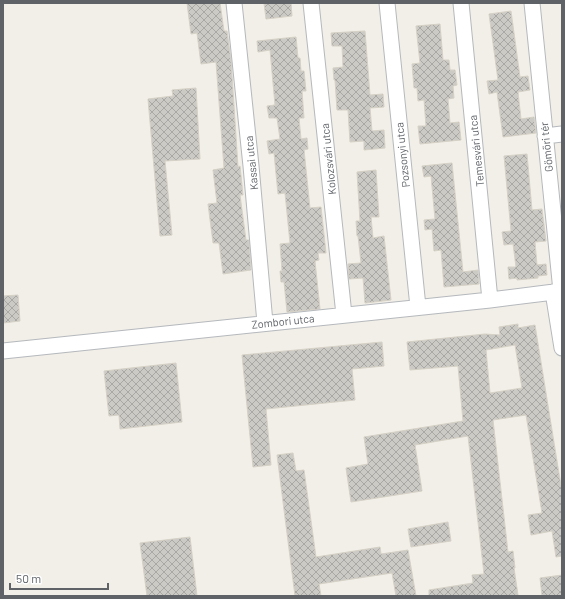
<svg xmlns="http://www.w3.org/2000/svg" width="565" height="599" viewBox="0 0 565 599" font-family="Barlow,sans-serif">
  <defs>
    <pattern id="building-cross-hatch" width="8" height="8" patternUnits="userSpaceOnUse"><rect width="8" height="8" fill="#cccac5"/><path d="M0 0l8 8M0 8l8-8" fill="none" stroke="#a9a8a4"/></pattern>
  </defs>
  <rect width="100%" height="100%" fill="#f1efe8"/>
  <!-- building -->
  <path fill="url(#building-cross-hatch)" stroke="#d6d1c6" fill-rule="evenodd" d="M187 3H220L224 31H227L231 60 238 167 240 166 243 195H240L246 240H249L251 270 223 274 219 243H213L208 204 217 203 213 170 224 168 216 62 201 64 197 33 191 34Z
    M264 3H291L292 16 266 19Z
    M511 11 520 77 528 76 530 90 518 92 521 119 534 117 536 133 503 137 497 92 489 94 487 81 498 80 489 14Z
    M440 24 443 60H449L450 70H455L457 85 453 86 454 98 448 99 450 123 459 122 461 140 420 144 418 126H426L424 100 418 101 417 88H414L412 64 420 63 416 26Z
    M365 31 370 95 383 94 384 107 370 108 372 131 384 130 385 148 364 150V141L350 142 348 110H337L335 80H334L333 68 343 67 342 46H332L331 33Z
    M296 37 298 58H300L301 71H304L306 91H302L304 118H299L301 139 307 138 308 149 304 150 310 208 321 207 326 253H318L319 260 315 261 320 309 287 312 284 282H281L280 271H282L280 244 290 243 285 193 278 194 274 153 269 154 267 141 280 139 277 118H269L267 106 275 105 270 50 258 52 257 41Z
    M196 88 200 159 165 161 172 235 160 236 148 99 173 96 172 90Z
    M527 154 532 210 542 209 546 241 535 242 537 265 546 264 547 275 538 276V278L517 280V278L509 279 508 267H516L513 244 504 245 502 232 511 231 504 156Z
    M452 163 463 272 478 270 479 284 444 287 441 250 434 251 432 229 425 230 424 220 435 219 431 176 424 177 422 166Z
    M376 170 379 217H371L373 238 384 236 391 300 365 303 363 278 349 279 348 264 361 263 358 236H357L356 221H360L357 172Z
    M18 295 20 321 3 323V296Z
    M518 324V328L535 325 562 492V556L556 557 552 531 531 535 528 515 542 513 526 415 493 420 508 552 513 551 515 568H514L518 595 510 596H429V590L473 583 472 575 484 574 468 436 415 445 422 491 351 502 346 468 368 464 364 437 463 421 458 366 410 370 407 342 485 334 500 335 499 327ZM515 345 522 388 490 393 486 350Z
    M382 342 384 366 352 369 355 400 266 409 271 465 253 467 242 355Z
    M176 363 182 422 120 429 119 415 109 416 104 371Z
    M293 453 296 471 304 470 316 557 380 547 381 554 408 550 416 596H396L392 573 319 584 321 596H295L277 455Z
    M448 522 451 541 411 547 408 529Z
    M190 537 197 596H147L140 543Z
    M562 575V596H542L540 578Z"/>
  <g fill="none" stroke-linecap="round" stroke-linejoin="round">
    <defs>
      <path id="minor" d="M234 3 251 166 265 323
        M311 3 344 315
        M387 3 418 307
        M461 3 490 300
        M532 3 561 291
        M545 136 562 134
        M553 292 562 348
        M3 351 490 300 562 291"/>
    </defs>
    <!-- minor casing -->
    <use href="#minor" stroke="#b5b8bc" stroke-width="17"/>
    <!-- minor -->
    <use href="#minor" stroke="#fff" stroke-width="15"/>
  </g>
  <g text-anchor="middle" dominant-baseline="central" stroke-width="3" stroke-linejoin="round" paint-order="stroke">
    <!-- street labels -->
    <g font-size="11" fill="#5f6368" stroke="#fff">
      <text transform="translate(546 147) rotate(-96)">Gömöri tér</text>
      <text transform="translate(476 151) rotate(-96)">Temesvári utca</text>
      <text transform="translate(402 155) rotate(-96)">Pozsonyi utca</text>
      <text transform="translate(328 159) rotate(-96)">Kolozsvári utca</text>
      <text transform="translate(251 163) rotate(-96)">Kassai utca</text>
      <text transform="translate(283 321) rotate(-6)">Zombori utca</text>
    </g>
  </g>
  <!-- border -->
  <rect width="565" height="599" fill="none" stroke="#5f6368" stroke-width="8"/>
  <!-- scale -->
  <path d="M10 583v6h98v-6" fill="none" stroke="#5f6368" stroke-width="2"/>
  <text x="16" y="583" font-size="12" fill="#5f6368" stroke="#ffffff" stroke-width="3" paint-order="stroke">50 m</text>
</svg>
